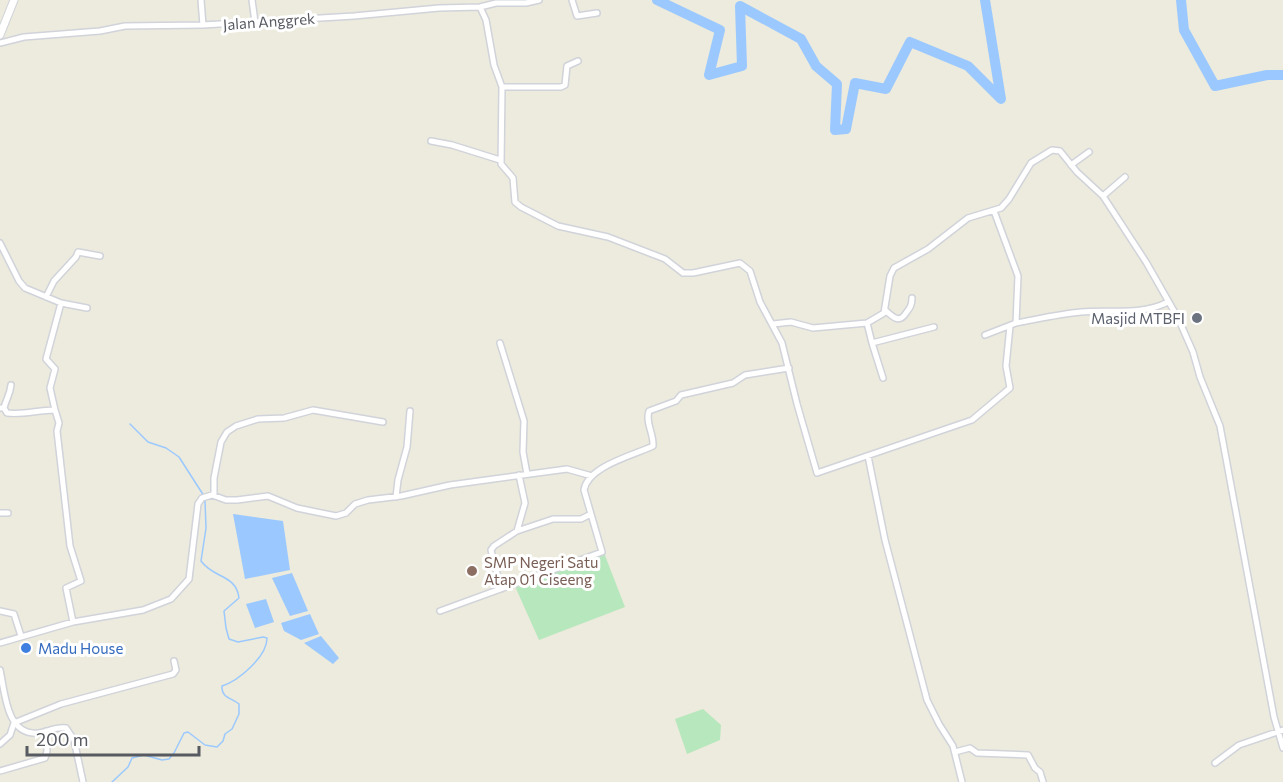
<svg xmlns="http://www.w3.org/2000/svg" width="1283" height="782" viewBox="0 0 1283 782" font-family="Commissioner,sans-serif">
  <rect width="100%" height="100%" fill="#ecebdd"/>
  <!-- green -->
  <path fill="#b7e7bc" d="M604 553 625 607 539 640 514 584Z
    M703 709 721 725 720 740 687 754 675 719Z"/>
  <!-- water -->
  <path fill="#9bc9ff" d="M233 514 283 521 290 570 245 579Z
    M292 573 308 611 290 616 272 578Z
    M266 599 274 622 255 628 246 604Z
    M310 614 319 634 301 640 284 631 281 623Z
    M321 636 339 658 333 664 304 643Z"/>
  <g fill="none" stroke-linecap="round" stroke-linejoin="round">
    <!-- stream -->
    <path stroke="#9bc9ff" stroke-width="1.5" d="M130 424 148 442 166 448 179 457 204 496
      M112 782 128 767 132 758 144 755 162 760 169 759 174 753 184 733 188 732 205 745 217 747 223 741 225 734 232 729 239 714V704C232 698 221 698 222 686 238 681 267 657 267 638L263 637 238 642 229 639 226 628 224 611 239 598C236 574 214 579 201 561L206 528 205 501"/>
    <!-- river -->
    <path stroke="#9bc9ff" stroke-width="10" d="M657 0 720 30 709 75 742 66 740 6 801 39 816 66 837 84 835 130 846 129 855 83 886 89 910 42 968 66 1001 99 985 0
      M1181 0 1184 30 1215 86 1267 75H1283"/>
    <defs>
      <path id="minor" d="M201 0 203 25
        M252 0 255 22
        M572 0 577 16 597 13
        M480 7 486 20 494 65 502 87 501 164 513 178 515 202 521 207 558 226 608 237 665 259 683 273H693L740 263 750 271 760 302 782 343 797 404 817 473 972 420 1010 388 1006 366 1010 326
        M0 43 24 37 100 31 125 26 203 25 354 16 439 8 480 7 496 3H526L539 0
        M502 87H561L565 85 567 66 578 61
        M431 141 452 145 500 160
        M1071 165 1089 152
        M1125 177 1103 196 1146 262 1178 318 1193 352 1200 377 1220 426 1274 717 1283 748
        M0 243 19 281 25 288 61 303 87 308
        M46 297 54 281 76 257 78 252 100 256
        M885 310C893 317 899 324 906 313 910 308 912 305 912 298
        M867 323 872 343 883 378
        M1016 323C1038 319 1059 314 1081 312 1110 309 1141 316 1168 302
        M773 324 791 322 813 328 867 323 884 313 890 276 894 268 928 249 968 218 1001 208 1009 199 1031 163 1052 150 1060 151 1077 172 1103 196
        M985 335 1016 323 1018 276 994 211
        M500 343 524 421 523 452 527 474
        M872 343 934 327
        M0 408H4L7 413C24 415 38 410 55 410L50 388 55 369 46 359 61 303
        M4 408C6 399 10 395 11 385
        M55 410 59 423 57 431 70 546 81 581 66 588 73 622
        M868 456 885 540 927 700 939 724 953 746 962 782
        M214 495V478L221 442 227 432 236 426 258 419 284 418 313 410 383 422
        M396 497 398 480 407 447 410 411
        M0 513H8
        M517 531 553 519H581L591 514
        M501 589 491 550 494 546 517 531 525 503 519 475
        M0 611 14 614 21 636
        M440 611 602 552 584 490C588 466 634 455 653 446 654 434 645 422 649 411L676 401 681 395 733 383 745 375 789 368
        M0 643 73 622 143 610 171 599 189 579 198 504 202 498 212 495 226 500H237L268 496 297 508 336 516 346 513 355 504 368 500 401 496 450 485 567 469 592 476
        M0 670C5 692 6 736 38 733 48 732 56 726 66 728L74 740 83 782
        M0 744 10 735 14 723 61 704 173 674 176 670 174 661
        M955 752 970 748 977 753 1028 755 1035 768 1040 772 1043 782
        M1215 763 1239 745 1283 730
        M0 771 45 758 47 751 46 731"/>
      <path id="tertiary" d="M0 35 14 0"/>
    </defs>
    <!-- minor casing -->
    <use href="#minor" stroke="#d1d3da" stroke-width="8"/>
    <!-- tertiary casing -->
    <use href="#tertiary" stroke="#d1d3da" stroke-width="9"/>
    <!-- minor -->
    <use href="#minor" stroke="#fff" stroke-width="5"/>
    <!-- tertiary -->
    <use href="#tertiary" stroke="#fff" stroke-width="7"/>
  </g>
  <!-- markers -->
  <circle fill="#6b7280" stroke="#fff" stroke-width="2" cx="1197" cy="318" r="6"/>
  <circle fill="#8d6e63" stroke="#fff" stroke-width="2" cx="472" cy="571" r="6"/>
  <circle fill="#3f7fe0" stroke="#fff" stroke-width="2" cx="26" cy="648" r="6"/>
  <g text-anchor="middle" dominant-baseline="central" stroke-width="6" stroke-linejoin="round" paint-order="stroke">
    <!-- street labels -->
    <g font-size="15" fill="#575a61" stroke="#fff">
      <text transform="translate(269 21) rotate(-4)">Jalan Anggrek</text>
    </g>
    <!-- worship labels -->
    <g font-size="15" fill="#5b616d" stroke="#fff" text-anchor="end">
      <text x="1185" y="318">Masjid MTBFI</text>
    </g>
    <!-- education labels -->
    <g font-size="15" fill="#785e54" stroke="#fff" text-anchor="start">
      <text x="484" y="562">SMP Negeri Satu<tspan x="484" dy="17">Atap 01 Ciseeng</tspan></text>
    </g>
    <!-- shop labels -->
    <g font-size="15" fill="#366cbe" stroke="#fff" text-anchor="start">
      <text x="38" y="648">Madu House</text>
    </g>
  </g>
  <!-- scale -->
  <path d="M27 746v9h172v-9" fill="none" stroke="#575a61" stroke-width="3"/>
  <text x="36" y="746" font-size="18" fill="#575a61" stroke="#ffffff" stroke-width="4.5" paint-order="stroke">200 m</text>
</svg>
